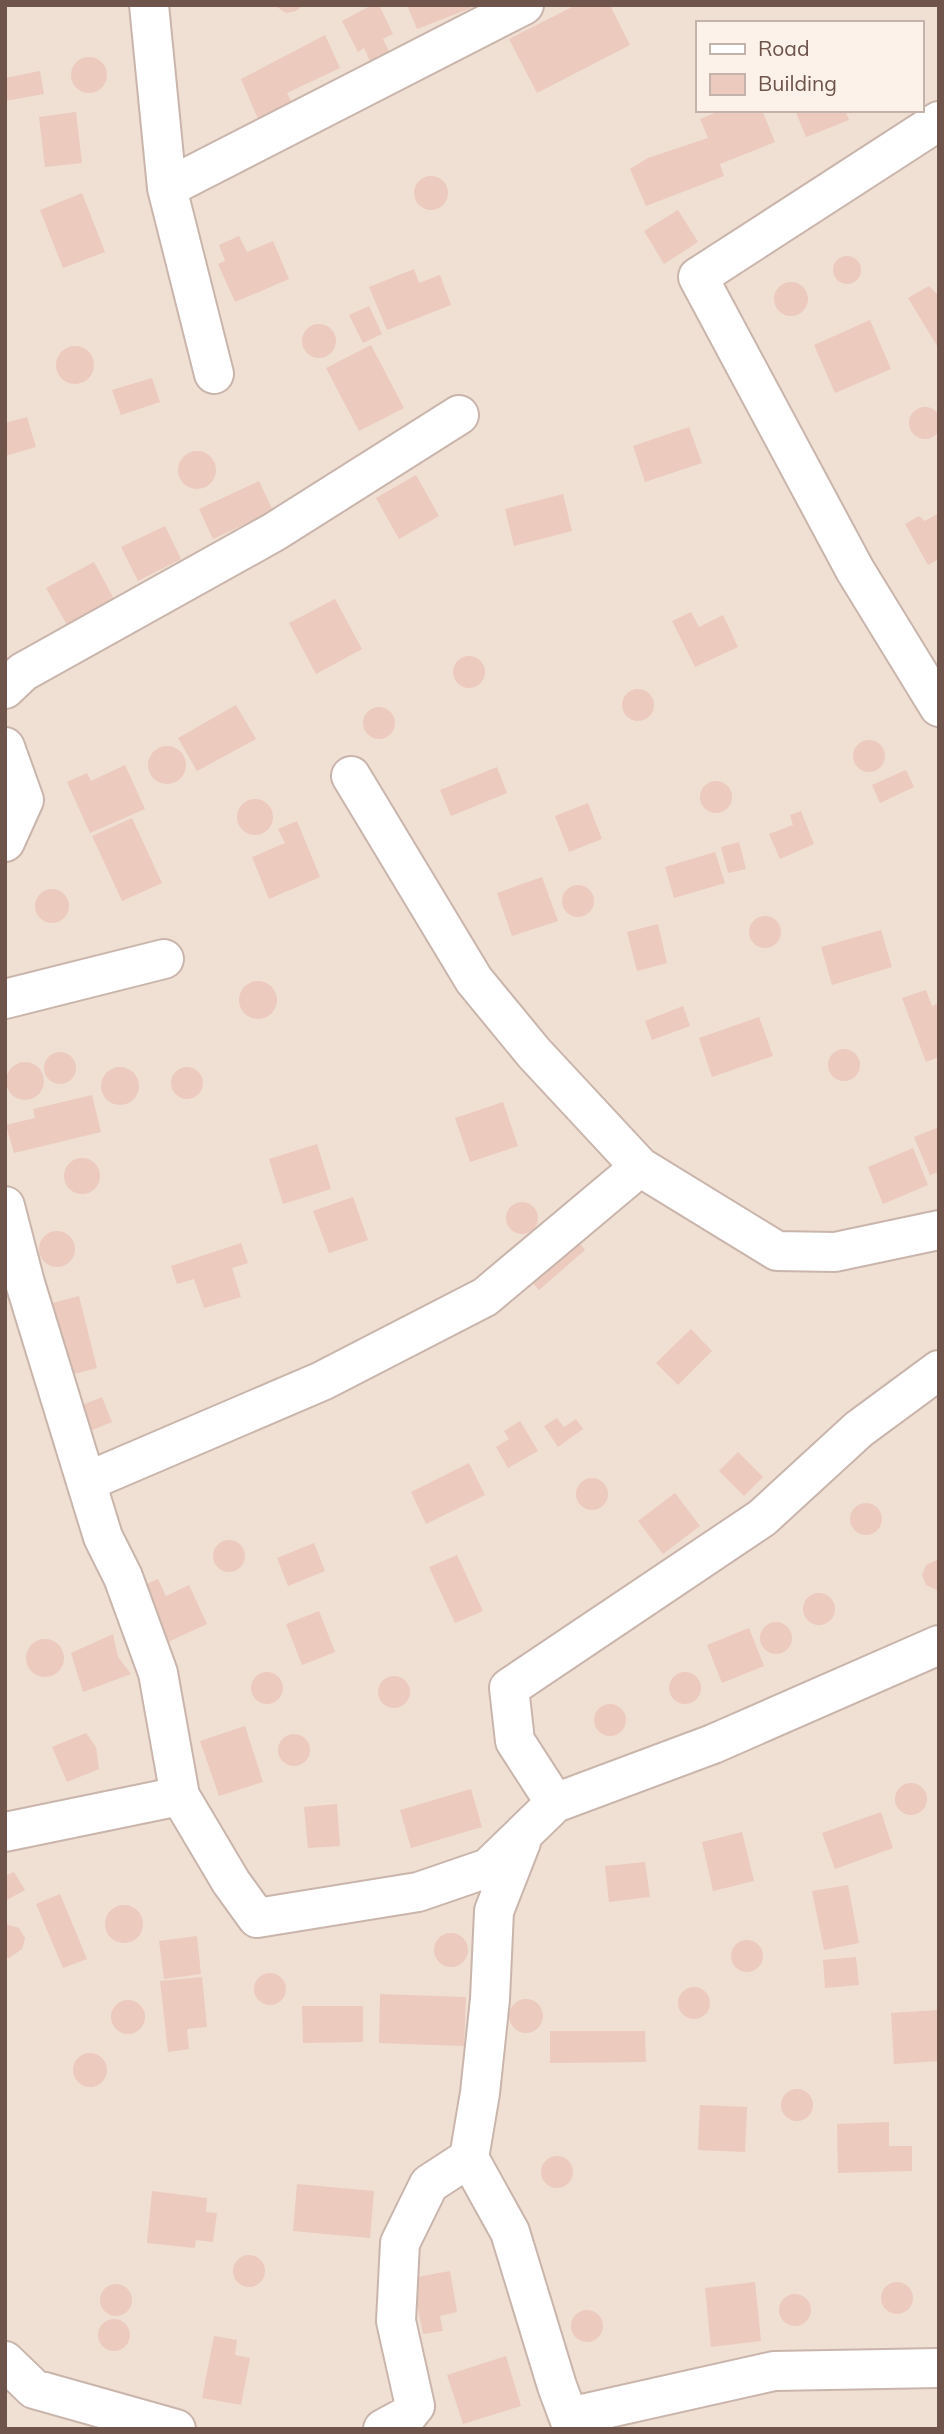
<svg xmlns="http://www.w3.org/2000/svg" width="944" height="2434" viewBox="0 0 944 2434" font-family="Mulish,sans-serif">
  <rect width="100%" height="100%" fill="#faeee4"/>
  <!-- residential -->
  <path fill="#f0dfd3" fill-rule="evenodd" d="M5 5H939V2429H5ZM697 23H921V110H697Z"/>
  <!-- building -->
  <path fill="#eccabe" d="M274 5H303L296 11 286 13Z
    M372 5H379L393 34 383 39 389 51 370 61 364 48 358 52 342 21Z
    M407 5H470L471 8 417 29Z
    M576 5H610L630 45 537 93 509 39Z
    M325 35 340 68 287 93 292 103 258 119 241 79Z
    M71 75a18 18 0 1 1 36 0a18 18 0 1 1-36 0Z
    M40 71 44 94 5 101V78Z
    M722 110H762L775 142 720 164 724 176 646 206 630 169 648 158 708 138 700 119Z
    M795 110H845L849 120 806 137Z
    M76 112 82 163 45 167 39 117Z
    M414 193a17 17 0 1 1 34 0a17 17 0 1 1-34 0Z
    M82 193 105 252 63 268 40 210Z
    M678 210 698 242 664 264 644 231Z
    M239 236 247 252 273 241 289 279 235 302 218 264 225 261 219 245Z
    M833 270a14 14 0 1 1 28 0a14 14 0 1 1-28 0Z
    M414 269 419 283 440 275 451 305 387 330 369 287Z
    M774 299a17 17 0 1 1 34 0a17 17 0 1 1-34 0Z
    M929 286 939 296V349L908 298Z
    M369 306 382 334 363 343 349 315Z
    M870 320 891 369 835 393 814 345Z
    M302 341a17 17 0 1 1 34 0a17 17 0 1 1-34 0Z
    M371 345 404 408 359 431 326 368Z
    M56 365a19 19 0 1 1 38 0a19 19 0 1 1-38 0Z
    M152 378 160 402 121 415 112 390Z
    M909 423a16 16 0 1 1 32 0a16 16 0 1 1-32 0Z
    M27 417 36 447 5 456V423Z
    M689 427 702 463 645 482 633 446Z
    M178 470a19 19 0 1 1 38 0a19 19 0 1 1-38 0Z
    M416 475 439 516 399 539 376 498Z
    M259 481 273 511 213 539 199 509Z
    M563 494 572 531 514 546 505 509Z
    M939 513V559L928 565 905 524 919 516 925 521Z
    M165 526 181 559 138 581 121 547Z
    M94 562 120 610 101 620 95 609 67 625 46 588Z
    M335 599 362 649 316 674 289 623Z
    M691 612 699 627 723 615 738 647 695 667 672 621Z
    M453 672a16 16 0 1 1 32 0a16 16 0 1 1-32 0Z
    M622 705a16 16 0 1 1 32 0a16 16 0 1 1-32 0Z
    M236 705 256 739 197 771 178 738Z
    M363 723a16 16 0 1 1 32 0a16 16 0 1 1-32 0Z
    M853 756a16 16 0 1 1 32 0a16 16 0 1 1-32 0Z
    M148 765a19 19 0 1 1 38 0a19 19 0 1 1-38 0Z
    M125 765 145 809 90 833 67 782 87 773 91 781Z
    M497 767 507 793 451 816 440 790Z
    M906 770 914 787 880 803 872 785Z
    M700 797a16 16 0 1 1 32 0a16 16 0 1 1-32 0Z
    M237 817a18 18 0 1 1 36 0a18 18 0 1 1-36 0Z
    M588 803 602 839 569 852 555 816Z
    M801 811 814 844 780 859 769 834 793 825 790 815Z
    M132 818 162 883 122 901 92 836Z
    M297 821 320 877 269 899 252 857 285 843 278 829Z
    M739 842 746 869 728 873 721 847Z
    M715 852 725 883 674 898 665 867Z
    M542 877 558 921 512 936 497 893Z
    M562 901a16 16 0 1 1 32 0a16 16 0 1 1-32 0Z
    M35 906a17 17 0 1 1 34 0a17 17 0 1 1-34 0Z
    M749 932a16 16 0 1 1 32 0a16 16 0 1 1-32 0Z
    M658 924 667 963 637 971 627 932Z
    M881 930 892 967 832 985 821 947Z
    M239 1000a19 19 0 1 1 38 0a19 19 0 1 1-38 0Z
    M926 990 932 1006 939 1003V1057L926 1062 902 998Z
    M683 1006 690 1026 652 1040 645 1021Z
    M759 1017 773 1056 712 1077 699 1038Z
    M828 1065a16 16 0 1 1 32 0a16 16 0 1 1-32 0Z
    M44 1068a16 16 0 1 1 32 0a16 16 0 1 1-32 0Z
    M6 1081a19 19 0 1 1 38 0a19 19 0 1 1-38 0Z
    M171 1083a16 16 0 1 1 32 0a16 16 0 1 1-32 0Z
    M101 1086a19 19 0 1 1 38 0a19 19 0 1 1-38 0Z
    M92 1095 101 1132 14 1153 6 1125 35 1118 33 1109Z
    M503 1102 518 1146 470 1162 455 1118Z
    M939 1127V1172L930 1175 914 1137Z
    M317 1144 331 1189 283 1204 269 1159Z
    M913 1148 928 1185 883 1204 868 1167Z
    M64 1176a18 18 0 1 1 36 0a18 18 0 1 1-36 0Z
    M353 1197 368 1240 329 1253 313 1211Z
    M506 1218a16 16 0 1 1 32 0a16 16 0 1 1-32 0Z
    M39 1249a18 18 0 1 1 36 0a18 18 0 1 1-36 0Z
    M577 1240 585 1250 539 1290 530 1280Z
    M241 1243 248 1263 232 1268 241 1297 204 1308 194 1279 177 1284 171 1266Z
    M79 1296 97 1368 63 1377 45 1305Z
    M691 1329 712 1351 678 1385 656 1363Z
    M102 1397 112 1422 90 1431 80 1406Z
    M557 1418 564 1427 576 1419 583 1429 558 1447 544 1426Z
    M520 1421 538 1451 508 1468 496 1447 509 1439 504 1431Z
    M738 1452 763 1477 744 1496 719 1471Z
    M469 1463 485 1495 426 1524 411 1492Z
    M576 1494a16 16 0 1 1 32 0a16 16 0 1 1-32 0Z
    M675 1493 700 1526 663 1554 638 1521Z
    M850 1519a16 16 0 1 1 32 0a16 16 0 1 1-32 0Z
    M213 1556a16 16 0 1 1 32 0a16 16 0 1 1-32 0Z
    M314 1543 325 1571 288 1586 277 1558Z
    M457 1555 483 1611 455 1623 429 1567Z
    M939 1559V1591L926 1585 922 1575 926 1565Z
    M158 1579 166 1596 189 1585 207 1624 166 1643 140 1587Z
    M803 1609a16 16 0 1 1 32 0a16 16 0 1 1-32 0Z
    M319 1611 335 1652 302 1665 286 1624Z
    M760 1638a16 16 0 1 1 32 0a16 16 0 1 1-32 0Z
    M749 1628 764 1666 722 1683 707 1645Z
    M113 1634 118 1657 131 1674 83 1692 71 1653Z
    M26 1658a19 19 0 1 1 38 0a19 19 0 1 1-38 0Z
    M669 1688a16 16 0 1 1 32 0a16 16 0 1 1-32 0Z
    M251 1688a16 16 0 1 1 32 0a16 16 0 1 1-32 0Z
    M378 1692a16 16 0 1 1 32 0a16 16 0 1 1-32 0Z
    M594 1720a16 16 0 1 1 32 0a16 16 0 1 1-32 0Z
    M245 1726 263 1782 219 1796 200 1741Z
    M86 1733 96 1747 99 1769 67 1782 52 1747Z
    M278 1750a16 16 0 1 1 32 0a16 16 0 1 1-32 0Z
    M895 1799a16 16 0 1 1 32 0a16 16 0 1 1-32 0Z
    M471 1789 482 1827 411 1848 400 1810Z
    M337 1804 340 1846 308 1848 304 1807Z
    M881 1812 893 1848 835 1869 822 1833Z
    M742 1832 754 1881 713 1891 702 1842Z
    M645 1862 650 1897 609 1902 605 1866Z
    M14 1872 25 1890 5 1901V1876Z
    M848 1885 859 1943 824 1950 812 1891Z
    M60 1894 87 1959 63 1968 36 1904Z
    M105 1924a19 19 0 1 1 38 0a19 19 0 1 1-38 0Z
    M5 1924 19 1928 25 1938 22 1949 9 1958 5 1957Z
    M434 1950a17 17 0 1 1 34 0a17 17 0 1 1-34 0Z
    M197 1936 201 1974 164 1979 159 1941Z
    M731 1956a16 16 0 1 1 32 0a16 16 0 1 1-32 0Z
    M856 1957 859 1985 825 1988 823 1960Z
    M254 1989a16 16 0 1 1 32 0a16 16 0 1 1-32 0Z
    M202 1977 207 2027 187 2029 189 2049 168 2052 160 1981Z
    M678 2003a16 16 0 1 1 32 0a16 16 0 1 1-32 0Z
    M380 1994 466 1997 464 2046 379 2043Z
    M509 2016a17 17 0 1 1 34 0a17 17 0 1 1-34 0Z
    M111 2017a17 17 0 1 1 34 0a17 17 0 1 1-34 0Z
    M302 2006H363V2042L303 2043Z
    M939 2010V2061L894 2064 891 2013Z
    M550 2031H645L646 2062 550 2063Z
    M73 2070a17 17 0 1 1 34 0a17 17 0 1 1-34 0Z
    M781 2105a16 16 0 1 1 32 0a16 16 0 1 1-32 0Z
    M700 2105 747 2107 745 2152 698 2150Z
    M889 2122V2146H912V2171L838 2173 837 2124Z
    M541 2172a16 16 0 1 1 32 0a16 16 0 1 1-32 0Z
    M297 2184 374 2191 370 2238 293 2231Z
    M152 2191 207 2198 206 2212 217 2213 213 2242 196 2240 195 2248 147 2243Z
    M233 2271a16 16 0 1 1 32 0a16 16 0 1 1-32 0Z
    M450 2271 457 2312 440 2316 443 2331 423 2334 412 2278Z
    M881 2298a16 16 0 1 1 32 0a16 16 0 1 1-32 0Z
    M755 2282 761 2341 711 2347 705 2288Z
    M100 2300a16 16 0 1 1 32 0a16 16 0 1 1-32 0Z
    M779 2310a16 16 0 1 1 32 0a16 16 0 1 1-32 0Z
    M571 2326a16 16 0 1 1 32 0a16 16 0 1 1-32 0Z
    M98 2335a16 16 0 1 1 32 0a16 16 0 1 1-32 0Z
    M214 2336 237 2340 235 2355 250 2358 241 2405 202 2398Z
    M506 2356 521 2406 463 2424 447 2375Z"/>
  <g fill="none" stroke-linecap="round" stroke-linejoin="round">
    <defs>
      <path id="minor" d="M149 5 167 188 214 374
        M939 121 698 277 855 570 939 707
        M167 188 524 5
        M5 689 23 672 274 532 459 415
        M5 747 24 800 5 842
        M351 776 474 980 534 1053 640 1167 777 1251 835 1252 939 1230
        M5 999 164 959
        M5 1206 25 1283 103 1537 123 1577 158 1673 180 1796 231 1882 257 1918 418 1892 488 1868 555 1803 713 1744 939 1645
        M86 1482 322 1381 485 1297 640 1167
        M555 1803 515 1741 509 1688 762 1518 859 1429 939 1370
        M5 1832 180 1796
        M469 2158 510 2232 557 2386 573 2429
        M5 2361 34 2389 176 2429
        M569 2417 774 2371 939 2368
        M383 2429 407 2416 415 2406 396 2321 400 2243 429 2184 469 2158 480 2093 490 1999 494 1911 521 1842"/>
    </defs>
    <!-- minor casing -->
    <use href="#minor" stroke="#c9b5ab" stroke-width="42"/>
    <!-- minor -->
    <use href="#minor" stroke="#fff" stroke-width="38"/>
  </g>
  <!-- border -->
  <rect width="944" height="2434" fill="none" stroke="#6f544c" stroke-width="14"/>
  <!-- legend -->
  <rect x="696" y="21" width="228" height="91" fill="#fdf2e9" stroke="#c4b3aa" stroke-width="2"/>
  <rect x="710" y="44" width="35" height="10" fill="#ffffff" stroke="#c4b3aa" stroke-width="2"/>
  <text x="758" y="56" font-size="21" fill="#6f544c">Road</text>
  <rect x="710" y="74" width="35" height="21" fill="#eccabe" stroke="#c4b3aa" stroke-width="2"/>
  <text x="758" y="91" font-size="21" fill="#6f544c">Building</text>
</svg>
